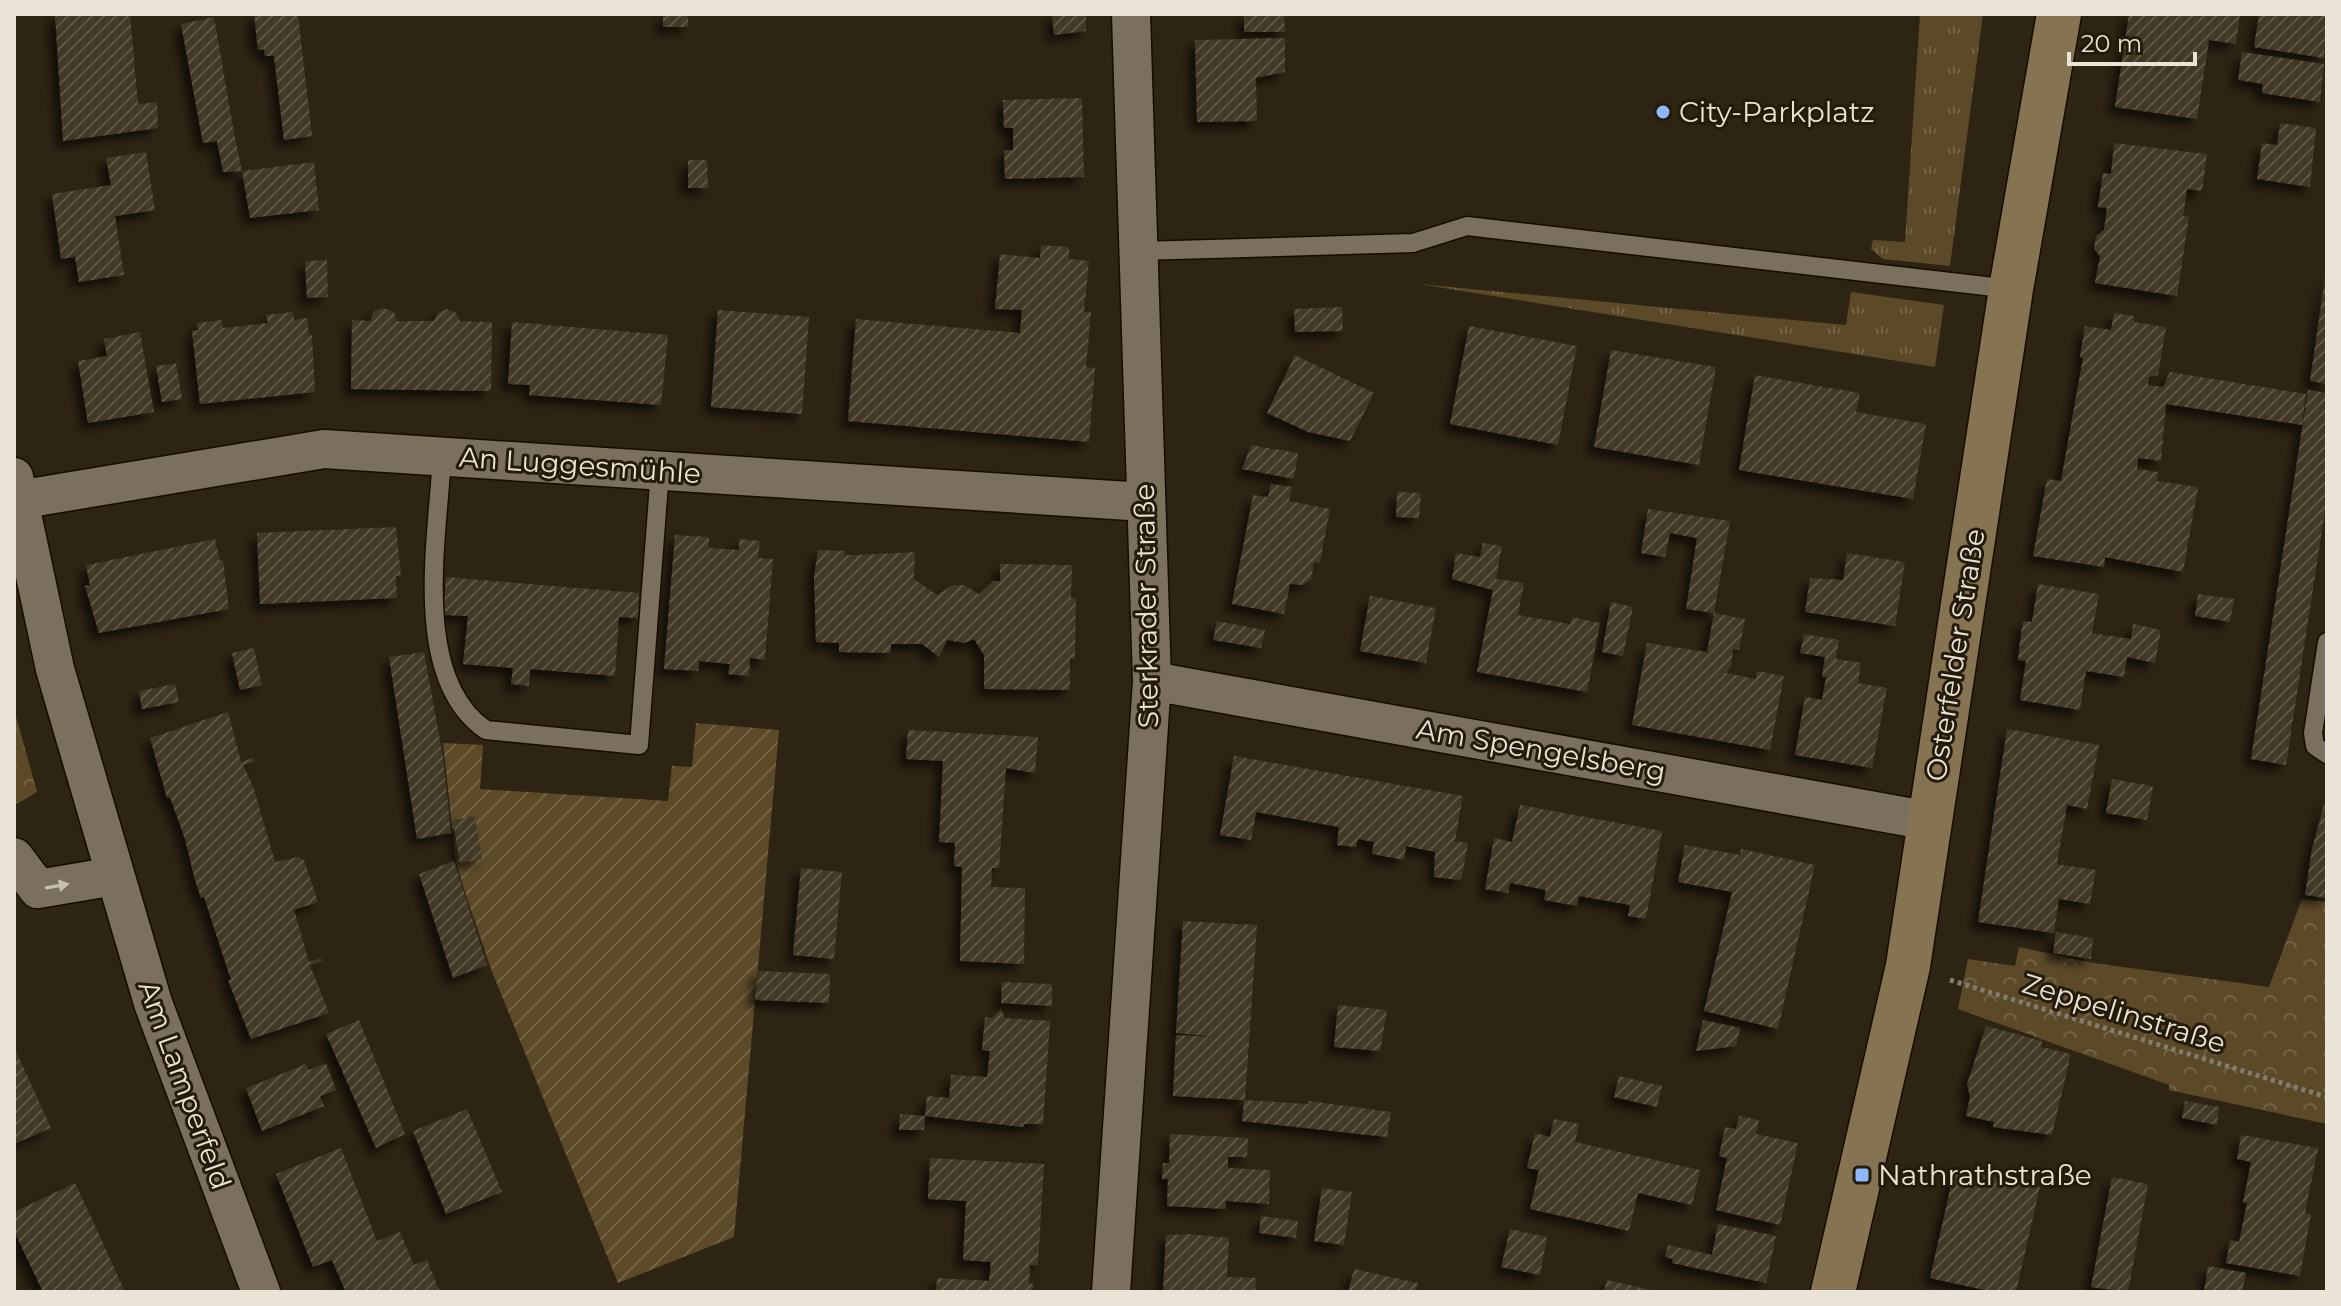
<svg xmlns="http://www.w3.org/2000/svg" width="2341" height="1306" viewBox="0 0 2341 1306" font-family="Montserrat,sans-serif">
  <defs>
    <pattern id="grass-tufts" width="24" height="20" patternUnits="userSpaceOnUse" patternTransform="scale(2)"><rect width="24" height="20" fill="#5c4927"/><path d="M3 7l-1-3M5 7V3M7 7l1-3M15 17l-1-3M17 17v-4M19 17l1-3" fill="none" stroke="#736346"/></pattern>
    <pattern id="park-crowns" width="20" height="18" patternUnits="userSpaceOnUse" patternTransform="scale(2)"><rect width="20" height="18" fill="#5c4927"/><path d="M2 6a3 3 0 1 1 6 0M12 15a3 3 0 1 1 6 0" fill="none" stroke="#736346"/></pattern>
    <pattern id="garden-furrows" width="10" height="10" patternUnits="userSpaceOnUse" patternTransform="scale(2)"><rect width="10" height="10" fill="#5c4927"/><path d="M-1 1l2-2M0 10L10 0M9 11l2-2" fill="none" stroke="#736346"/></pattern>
    <pattern id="building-hatch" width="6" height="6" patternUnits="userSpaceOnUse" patternTransform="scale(2)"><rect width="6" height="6" fill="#423826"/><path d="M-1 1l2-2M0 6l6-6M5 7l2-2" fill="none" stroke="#5d5545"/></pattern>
    <filter id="shadow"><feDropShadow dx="-7" dy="7" stdDeviation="4" flood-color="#0009"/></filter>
  </defs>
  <rect width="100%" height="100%" fill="#2e2413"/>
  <!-- grass -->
  <path fill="url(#grass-tufts)" d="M1920 14H1983L1950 266 1883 259 1871 249 1873 240 1905 242Z
    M1419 284 1846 325 1851 292 1944 305 1935 367Z"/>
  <!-- park -->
  <path fill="url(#park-crowns)" d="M14 709 37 792 17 804 14 800Z
    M2302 899 2327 902V1124L2169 1090V1085L1958 1009 1968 959 2015 966 2019 947 2094 963 2269 987Z"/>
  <!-- garden -->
  <path fill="url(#garden-furrows)" d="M696 723 779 730 734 1237 618 1283 491 969 464 889 456 862 443 743 483 745 480 789 668 801 672 766 692 767Z"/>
  <!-- building -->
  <path fill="url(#building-hatch)" filter="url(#shadow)" d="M55 14H130L138 104 157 102 158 128 63 141Z
    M254 14H298L312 136 284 140 274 56H265L264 49 258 50Z
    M663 14H688V27H663Z
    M1052 14H1086V31L1054 35Z
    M1244 14H1284L1285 32H1244Z
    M2129 14H2240L2236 44 2209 40 2197 119 2115 107Z
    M2259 14H2327L2324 58 2254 47Z
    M214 17 235 138 242 171 223 172 217 141 203 143 181 24Z
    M1285 38V72L1256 78 1257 121 1197 122 1195 40Z
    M2242 52 2324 64 2320 102 2262 93 2263 84 2238 80Z
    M1082 98 1084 177 1005 179 1004 150H1013V128H1004L1003 100Z
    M2280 123 2316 128 2310 187 2257 179 2262 143 2277 145Z
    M2114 143 2207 154 2202 191 2187 189 2183 216 2189 217 2177 296 2095 283 2100 256 2094 249 2096 236 2104 230 2107 208 2098 207 2103 173 2111 174Z
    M146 152 155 210 115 216 124 275 79 282 75 257 61 259 52 194 111 185 106 158Z
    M688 160H707L708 188H688Z
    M314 162 319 210 250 218 242 171Z
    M1041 245 1069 247V259L1089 261 1084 312H1091L1086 367 1095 368 1089 442 848 421 856 319 1020 333 1022 310 995 309 1000 254 1040 258Z
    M327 260 328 297 307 298 305 261Z
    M2325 278H2327V384L2310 381Z
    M1342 307 1343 331 1295 332 1294 309Z
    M384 308 394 312 397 321H434L438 313 447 309 456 313 460 321 492 322 491 391 351 389 352 320 370 321 374 311Z
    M718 310 809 317 802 414 711 407Z
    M293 312 294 320 307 318 309 335H312L315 392 200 404 192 331 199 330 196 323 222 320 223 328 268 323 266 315Z
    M2114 313 2134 316V322L2166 327 2158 375 2149 377 2148 385 2163 387 2170 372 2306 394 2302 425 2166 404 2161 461 2138 458 2137 469 2158 472 2157 481 2198 487 2183 572 2105 557 2104 567 2033 556 2047 479 2061 481 2083 358 2080 357 2085 326 2111 330Z
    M512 322 668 335 661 405 529 395 530 385 508 384Z
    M1469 326 1577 346 1558 445 1450 424Z
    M140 332 154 412 88 423 78 361 107 356 104 339Z
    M1611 350 1716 367 1699 465 1594 447Z
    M1295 355 1374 393 1350 441 1308 432 1267 413Z
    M176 363 182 399 162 402 156 366Z
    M1755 375 1860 393 1856 412 1926 424 1913 499 1739 470Z
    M2308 390 2327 393V498L2286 765 2251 759Z
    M1251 445 1298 453 1294 479 1242 469Z
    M1271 484 1292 487 1289 501 1330 509 1320 563 1314 562 1311 580 1302 585 1290 584 1284 614 1232 604 1253 495 1268 497Z
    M1397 492 1421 493 1419 518 1396 517Z
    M1648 509 1730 521 1714 613 1745 619 1739 650 1733 649 1731 667 1726 673 1756 679 1757 671 1784 676 1770 750 1632 725 1647 643 1707 652 1714 613 1686 609 1697 538 1670 533 1665 557 1641 553Z
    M396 527 401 576H396L397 598 260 604 257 533Z
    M675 535 709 537V548L739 550V539L760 541 758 558 773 559 765 660 750 658 749 676 728 674 730 664 699 661 698 671 664 669Z
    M215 539 220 561 223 560 229 609 99 633 85 586 90 585 86 565Z
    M1483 543 1502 546 1496 579 1524 583 1518 615 1570 624 1572 617 1600 623 1587 692 1477 672 1493 590 1452 579 1456 553 1480 557Z
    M818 550 845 551V555H857L915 552 914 579 937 595 953 585H964L979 594 993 581H1000V564L1072 565 1071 598H1076L1075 659 1070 658V690L984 689V655L974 639 964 643 947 640 939 657 922 644H891V653L839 652V643L816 642 814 577Z
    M1847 553 1905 562 1895 626 1805 612 1810 578 1843 580Z
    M446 577 639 593 638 618 619 617 615 676 530 669 529 686 511 684 513 668 463 664 468 616 443 615Z
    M2038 584 2099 594 2092 633 2131 639 2133 624 2161 630 2155 663 2127 657 2124 677 2086 671 2080 710 2020 700 2026 661 2018 660 2020 641 2023 621 2032 622Z
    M2198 594 2234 599 2230 622 2195 616Z
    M1370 596 1436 608 1426 663 1360 651Z
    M1611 602 1633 607 1623 656 1602 652Z
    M1217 621 1265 630 1261 648 1213 640Z
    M1804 634 1839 640 1836 659 1861 663 1858 683 1887 688 1872 768 1795 755 1805 697 1822 700 1826 677H1822L1825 657 1800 653Z
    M254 648 262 685 240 690 232 653Z
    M424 652 443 757 451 833 417 839 389 657Z
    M175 684 179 702 142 709 139 691Z
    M228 712 241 762 253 758 255 761 243 765 253 786 275 862 298 857 304 860 318 902 294 910 309 962 321 958 322 961 310 965 329 1013 251 1039 228 980H231L204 897 201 898 195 880 185 839 170 797 167 798 150 738Z
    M2007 729 2099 745 2087 809 2067 805 2057 864 2096 870 2090 904 2059 899 2054 933 1978 922Z
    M908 730 1038 737 1035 773 1006 768 999 868H992L991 887 1025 888 1024 964 960 961 962 867 954 866 955 843 939 842 943 761 906 759Z
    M1234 756 1463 796 1455 841 1468 843 1462 877 1459 880 1434 877 1435 852 1406 846 1404 860 1372 854 1374 842 1358 839 1356 847 1337 845 1339 827 1256 812 1251 840 1220 835Z
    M2112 779 2153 786 2147 820 2106 813Z
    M2327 794V898L2305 895 2312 849Z
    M1520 805 1662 831 1646 919 1628 916 1630 905 1579 896 1577 906 1544 900 1546 890 1510 883 1508 893 1485 889 1494 838 1512 842Z
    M475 816 482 859 460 863 453 820Z
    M1685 845 1740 855 1741 849 1815 865 1778 1029 1704 1011 1732 892 1678 882Z
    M454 861 487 965 453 978 419 874Z
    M801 868 842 872 834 959 793 955Z
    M1183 921 1257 925 1245 1100 1308 1104 1309 1101 1391 1112 1387 1137 1242 1121 1244 1100 1173 1096 1176 1035 1218 1037 1176 1033Z
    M2056 932 2093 938 2091 959 2053 953Z
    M758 971 830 974 829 1003 755 1000Z
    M1002 982 1052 984V1006L1001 1003Z
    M1338 1005 1387 1010 1380 1051 1334 1047Z
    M1001 1009 1005 1018 1050 1021 1043 1124H1024L1023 1127 925 1116 927 1096 949 1098 951 1075 987 1077 990 1051 982 1050 985 1017 992 1018Z
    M359 1020 405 1134 376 1148 326 1034Z
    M1703 1020 1740 1028 1736 1046 1696 1051Z
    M1986 1026 2042 1041 2041 1047 2071 1054 2052 1135 1993 1127 1994 1122 1966 1116 1970 1097 1967 1084Z
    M14 1047 51 1128 14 1144Z
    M326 1063 336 1090 320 1096 324 1106 262 1131 246 1088 306 1064 309 1070Z
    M1619 1076 1662 1086 1657 1107 1614 1097Z
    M2185 1101 2219 1107 2217 1125 2182 1118Z
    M467 1109 502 1192 446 1214 413 1131Z
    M900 1114 925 1116 924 1130H899Z
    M1739 1116 1759 1120 1756 1134 1798 1143 1780 1225 1716 1210 1727 1158 1719 1156 1725 1127 1736 1129Z
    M1554 1119 1579 1124 1575 1142 1700 1170 1692 1205 1638 1193 1629 1231 1530 1209 1539 1170 1527 1168 1535 1133 1550 1137Z
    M1170 1134 1248 1138 1247 1157H1228V1168L1270 1170 1269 1204 1226 1201V1209L1167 1206 1168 1179H1162L1163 1163H1169Z
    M2241 1135 2318 1148 2305 1213 2311 1214 2300 1276 2226 1263 2230 1240 2239 1242 2247 1203 2243 1202 2251 1162 2237 1159Z
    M341 1148 377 1241 400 1232 414 1265 427 1260 440 1292H346L332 1260 313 1267 276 1174Z
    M930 1158 1044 1164 1038 1265H1030L1029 1284H1033V1292H936L937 1278 989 1281 991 1262 963 1260 966 1201 928 1199Z
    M1955 1168 2040 1187 2016 1292H1993L1930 1278Z
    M2112 1177 2148 1184 2128 1292 2091 1287Z
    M75 1183 98 1232 125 1292H43L14 1231V1212Z
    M1322 1188 1352 1192 1344 1245 1314 1241Z
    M1261 1216 1298 1221 1296 1238 1259 1233Z
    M1718 1224 1776 1236 1766 1283 1672 1263 1673 1259 1665 1257 1668 1245 1712 1255Z
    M1510 1229 1547 1237 1540 1275 1501 1267Z
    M1188 1234 1229 1238 1227 1277 1256 1278 1255 1292H1163L1166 1235Z
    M2208 1266 2246 1273 2242 1292H2204Z
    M1354 1269 1418 1283 1416 1292H1348Z
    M1607 1280 1656 1291 1655 1292H1604Z"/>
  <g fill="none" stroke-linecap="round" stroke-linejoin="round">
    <defs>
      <path id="service" d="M1140 251 1413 243 1467 226 2011 289
        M442 456C438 537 410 678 486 730L639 745 660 471
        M2327 642 2313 733 2315 746 2327 754"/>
      <path id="minor" d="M14 477 55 669 153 1003 261 1292
        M18 500 324 449 1145 502
        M1152 681 1930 821
        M14 857 38 889 115 876
        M1111 1292 1152 681 1131 14"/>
      <path id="secondary" d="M1833 1292 1908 966 2011 289 2059 14"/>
    </defs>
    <!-- service casing -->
    <use href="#service" stroke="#160d01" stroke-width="21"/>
    <!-- minor casing -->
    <use href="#minor" stroke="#160d01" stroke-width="41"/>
    <!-- secondary casing -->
    <use href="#secondary" stroke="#160d01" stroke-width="47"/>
    <!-- path -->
    <path stroke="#847c6e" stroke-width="5" stroke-dasharray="4 4" stroke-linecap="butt" d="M1950 980 2327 1097"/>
    <!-- service -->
    <use href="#service" stroke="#7b705d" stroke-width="18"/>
    <!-- minor -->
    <use href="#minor" stroke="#7b705d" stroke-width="38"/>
    <!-- secondary -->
    <use href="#secondary" stroke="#867351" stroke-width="44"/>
  </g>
  <!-- one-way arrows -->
  <defs><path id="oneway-solid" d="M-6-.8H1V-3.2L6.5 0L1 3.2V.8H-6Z" transform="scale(2)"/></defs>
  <use fill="#c8c0b3" href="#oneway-solid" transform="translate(57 886) rotate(-10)"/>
  <!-- markers -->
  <g fill="#90b8fd" stroke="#241b0a" stroke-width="3">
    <circle cx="1663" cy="112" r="8"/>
    <rect x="1854" y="1167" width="16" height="16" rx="4"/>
  </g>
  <g text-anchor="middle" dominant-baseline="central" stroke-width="6" stroke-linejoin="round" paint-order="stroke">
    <!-- poi labels -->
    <g font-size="28" fill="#e9e3d8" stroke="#241b0a" text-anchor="start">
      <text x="1679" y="112">City-Parkplatz</text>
      <text x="1878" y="1175">Nathrathstraße</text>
    </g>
    <!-- street labels -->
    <g font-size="28" fill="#e9e3d8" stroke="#241b0a">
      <text transform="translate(580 465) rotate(4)">An Luggesmühle</text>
      <text transform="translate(1146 606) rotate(-91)">Sterkrader Straße</text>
      <text transform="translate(1955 655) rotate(-81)">Osterfelder Straße</text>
      <text transform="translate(1541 750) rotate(10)">Am Spengelsberg</text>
      <text transform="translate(2124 1013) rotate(17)">Zeppelinstraße</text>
      <text transform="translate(185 1085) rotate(70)">Am Lamperfeld</text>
    </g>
  </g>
  <!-- border -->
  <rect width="2341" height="1306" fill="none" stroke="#e9e3d8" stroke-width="32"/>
  <!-- scale -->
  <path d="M2069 52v12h126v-12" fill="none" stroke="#e9e3d8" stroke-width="4"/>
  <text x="2081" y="52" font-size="24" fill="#e9e3d8" stroke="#241b0a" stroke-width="6" paint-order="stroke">20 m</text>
</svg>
